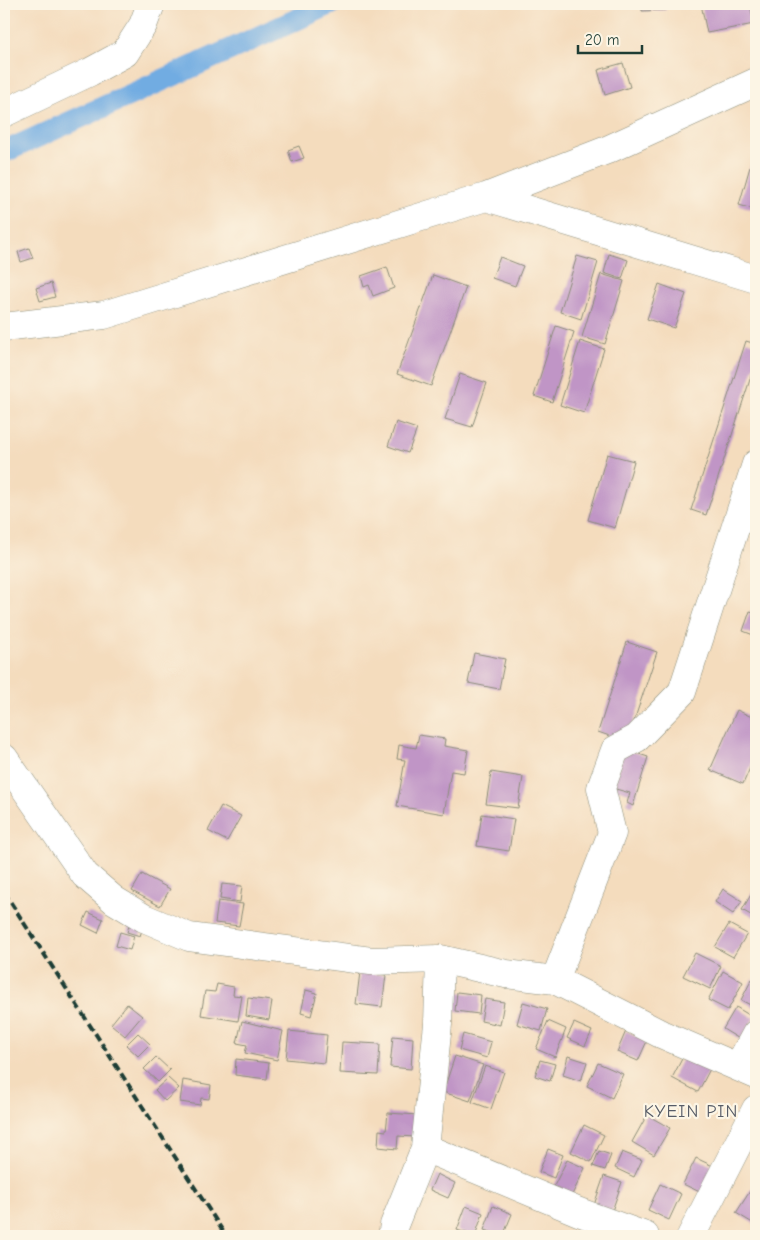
<svg xmlns="http://www.w3.org/2000/svg" width="760" height="1240" viewBox="0 0 760 1240" font-family="'Comic Neue',sans-serif">
  <rect width="100%" height="100%" fill="#fcf5e5"/>
  <filter id="ink" filterUnits="userSpaceOnUse"><feTurbulence type="fractalNoise" baseFrequency=".02" numOctaves="2"/><feDisplacementMap in="SourceGraphic" scale="10" xChannelSelector="R" yChannelSelector="G"/><feConvolveMatrix kernelMatrix="1 2 1 2 8 2 1 2 1" color-interpolation-filters="sRGB"/></filter>
  <filter id="wash" filterUnits="userSpaceOnUse"><feTurbulence type="fractalNoise" baseFrequency=".0096" numOctaves="4" result="noise"/><feDisplacementMap in="SourceGraphic" scale="20" xChannelSelector="R" yChannelSelector="G"/><feGaussianBlur stdDeviation="1.12" result="paint"/><feColorMatrix in="noise" values="0 0 0 0 0 0 0 0 0 0 0 0 0 0 0 0 0 1.4 0 .05"/><feComposite in="paint" operator="in"/></filter>
  <g filter="url(#wash)">
    <rect width="100%" height="100%" fill="#f4dcbd"/>
    <g fill="none" stroke-linecap="round" stroke-linejoin="round">
      <!-- canal -->
      <path stroke="#71ace2" stroke-width="22" d="M4 152 331 4"/>
    </g>
    <g id="blocks">
      <!-- building -->
      <path fill="#c095c6" d="M642 4H666V10L642 11Z
        M701 4H750L754 24 707 33Z
        M623 63 630 87 605 95 598 70Z
        M299 146 304 158 292 162 288 150Z
        M756 146V210L739 205Z
        M29 248 33 258 21 262 18 252Z
        M609 254 628 260 622 279 604 273Z
        M577 256 598 262 581 319 560 312Z
        M500 257 523 266 515 286 492 278Z
        M387 267 394 288 373 296 369 285 364 287 361 276Z
        M601 274 624 281 605 344 582 337Z
        M433 275 466 287 431 386 397 374Z
        M51 283 55 297 40 301 36 288Z
        M659 284 686 294 674 328 647 319Z
        M556 326 574 332 552 402 534 396Z
        M580 341 604 349 584 413 560 405Z
        M746 341 756 344V361L706 515 691 510Z
        M460 374 487 383 472 427 445 419Z
        M396 422 417 429 408 453 388 446Z
        M607 454 634 461 615 528 588 520Z
        M750 611 756 613V636L743 631Z
        M627 642 657 652 627 742 598 732Z
        M474 653 505 659 499 689 468 683Z
        M737 710 756 719V754L743 784 710 770Z
        M419 735 445 739 444 746 468 750 464 773 451 771 444 814 397 806 405 760 397 759 399 745 416 748Z
        M624 749 648 757 633 806 627 803 630 793 612 788Z
        M491 772 523 777 518 808 486 804Z
        M221 806 241 816 227 841 208 831Z
        M482 814 514 819 509 851 477 846Z
        M142 874 170 889 160 906 132 891Z
        M222 884 242 886 240 902 220 899Z
        M756 886V918L742 910Z
        M723 889 742 901 733 914 715 902Z
        M218 901 243 904 239 926 215 923Z
        M88 912 103 919 98 933 82 925Z
        M130 923 143 927 140 936 127 932Z
        M729 924 747 934 733 957 715 947Z
        M120 932 134 936 130 950 116 946Z
        M695 953 721 966 710 989 683 976Z
        M723 971 743 982 728 1010 708 1000Z
        M360 972 386 975 382 1007 356 1004Z
        M752 979 756 982V1008L741 1000Z
        M217 984 234 987 233 995 242 996 238 1021 201 1015 205 991 215 992Z
        M306 990 317 993 311 1016 301 1013Z
        M457 992 481 995 479 1014 455 1011Z
        M248 998 272 1001 269 1020 246 1016Z
        M485 999 504 1002 500 1025 481 1021Z
        M523 1002 547 1009 541 1031 517 1024Z
        M127 1004 142 1016 125 1036 111 1024Z
        M736 1007 754 1018 741 1040 723 1029Z
        M242 1021 283 1031 277 1060 245 1053 247 1045 237 1043Z
        M548 1021 566 1029 555 1057 536 1049Z
        M574 1023 592 1031 585 1046 567 1038Z
        M289 1031 327 1035 324 1063 286 1059Z
        M626 1031 647 1041 638 1061 617 1052Z
        M138 1033 150 1044 138 1056 126 1045Z
        M463 1034 491 1042 487 1058 459 1050Z
        M393 1036 413 1038 411 1069 390 1067Z
        M342 1042 380 1044 378 1075 340 1073Z
        M684 1055 710 1069 698 1092 672 1078Z
        M455 1056 483 1065 470 1101 443 1092Z
        M568 1056 587 1062 581 1081 563 1075Z
        M156 1057 170 1070 158 1082 144 1069Z
        M236 1059 269 1063 267 1079 235 1075Z
        M540 1060 555 1064 550 1081 535 1076Z
        M598 1063 623 1074 612 1098 587 1086Z
        M485 1066 504 1072 491 1109 472 1102Z
        M168 1078 179 1088 165 1101 155 1090Z
        M183 1080 211 1085 209 1099 201 1098 200 1105 180 1102Z
        M388 1113 418 1115 416 1137 398 1136 397 1149 378 1147 379 1130 386 1131Z
        M647 1115 670 1128 654 1155 632 1142Z
        M584 1125 604 1135 591 1162 571 1152Z
        M548 1149 563 1155 554 1178 539 1172Z
        M599 1151 611 1155 605 1170 593 1166Z
        M622 1152 642 1160 634 1177 615 1168Z
        M696 1158 717 1168 704 1194 683 1184Z
        M567 1160 585 1168 572 1195 554 1186Z
        M437 1174 455 1183 448 1198 430 1190Z
        M604 1176 622 1182 612 1211 594 1205Z
        M660 1184 681 1194 669 1220 648 1210Z
        M752 1188 756 1191V1225L736 1213Z
        M466 1206 483 1213 475 1236 457 1230Z
        M493 1206 512 1214 503 1236 484 1230Z"/>
    </g>
  </g>
  <g filter="url(#ink)">
    <use href="#blocks" fill-opacity="0" stroke="#8a8c78" stroke-width="1"/>
    <g fill="none" stroke-linecap="round" stroke-linejoin="round">
      <defs>
        <path id="minor" d="M4 113 90 72 125 53 143 25 151 4
          M486 197 607 150 756 82
          M4 327 104 315 486 197 756 279
          M4 758 85 875 114 900 144 918 189 937 371 961 440 959 506 974 555 980 661 1034 756 1075
          M555 980 612 833 601 788 615 750 637 738 682 692 756 464
          M738 1067 756 1034
          M425 1148 579 1212 645 1236
          M392 1236 394 1225 425 1148 438 1024 440 959
          M691 1236 756 1109"/>
      </defs>
      <!-- minor casing -->
      <use href="#minor" stroke="#8a8c78" stroke-width="29"/>
      <!-- minor -->
      <use href="#minor" stroke="#fff" stroke-width="28"/>
      <!-- rail -->
      <path stroke="#1f3d34" stroke-width="4" stroke-dasharray="8 4" stroke-linecap="butt" d="M4 892 226 1236"/>
    </g>
  </g>
  <g text-anchor="middle" dominant-baseline="central" stroke-width="4.5" stroke-linejoin="round" paint-order="stroke">
    <!-- quarter labels -->
    <g font-size="18" letter-spacing="1" fill="#575c67" stroke="#fcf5e5">
      <text x="691" y="1111">KYEIN PIN</text>
    </g>
  </g>
  <!-- margin -->
  <rect width="760" height="1240" fill="none" stroke="#fcf5e5" stroke-width="20"/>
  <!-- scale -->
  <path d="M578 45v8h64v-8" fill="none" stroke="#1f3d34" stroke-width="2.5"/>
  <text x="585" y="45" font-size="15" fill="#1f3d34" stroke="#fcf5e5" stroke-width="4" paint-order="stroke">20 m</text>
</svg>
